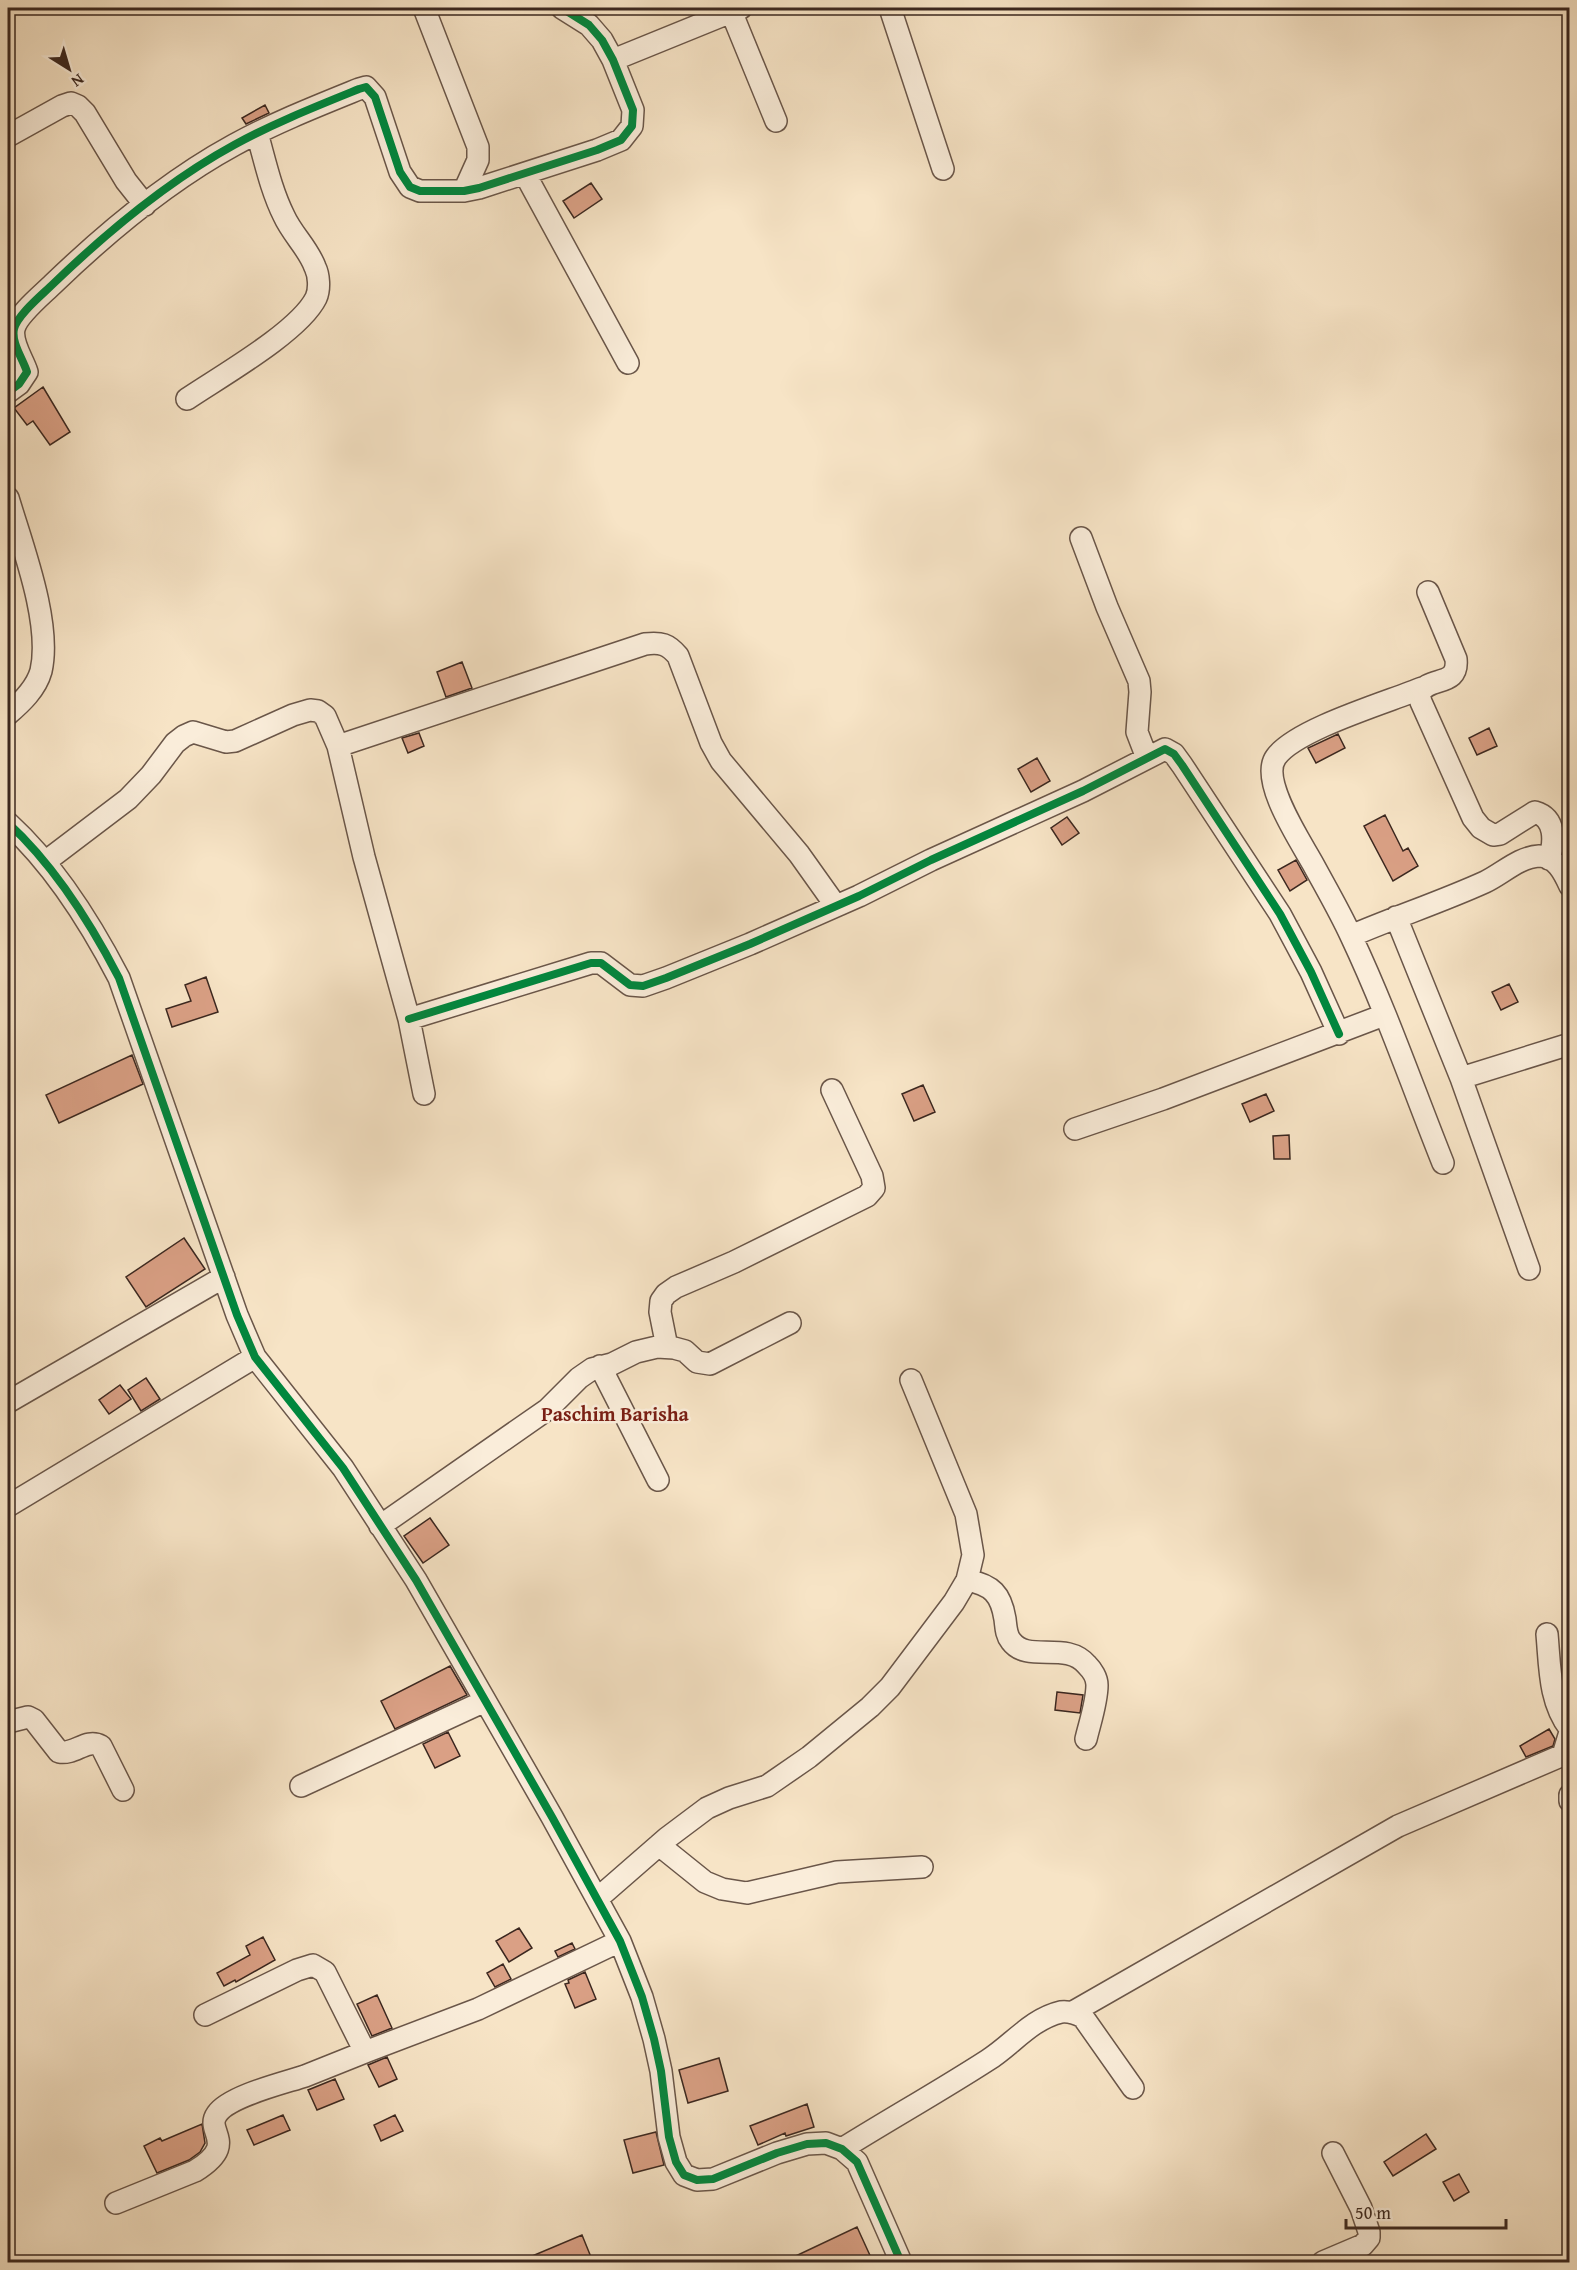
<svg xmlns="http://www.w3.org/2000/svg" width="1577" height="2270" viewBox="0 0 1577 2270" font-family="'Gentium Book Plus',serif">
  <rect width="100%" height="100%" fill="#f7e4c6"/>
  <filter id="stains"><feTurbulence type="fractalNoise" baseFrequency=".00333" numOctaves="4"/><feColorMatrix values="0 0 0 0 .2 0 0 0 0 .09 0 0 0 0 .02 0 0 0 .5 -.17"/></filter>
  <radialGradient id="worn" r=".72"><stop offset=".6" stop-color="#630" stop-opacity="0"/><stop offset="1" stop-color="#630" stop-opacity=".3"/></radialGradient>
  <!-- building -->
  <path fill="#daa085" stroke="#3b271f" stroke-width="1.5" d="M265 105 269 113 246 124 242 118Z
    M591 183 602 199 574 218 563 201Z
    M43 387 70 432 50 445 33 421 27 425 14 408Z
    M462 662 472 688 446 697 437 672Z
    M1489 728 1497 746 1477 755 1469 738Z
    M419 733 424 746 408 753 402 738Z
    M1338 734 1345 748 1316 763 1308 748Z
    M1037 758 1050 781 1031 792 1018 769Z
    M1385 815 1403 851 1408 848 1418 866 1393 881 1364 826Z
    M1067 817 1079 833 1062 845 1051 828Z
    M1296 860 1307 880 1290 891 1278 870Z
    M206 977 218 1012 172 1027 166 1009 191 1001 185 985Z
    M1509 984 1518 1002 1501 1010 1492 992Z
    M132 1055 143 1084 59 1123 46 1095Z
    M923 1085 935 1112 914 1121 902 1094Z
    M1266 1094 1274 1111 1250 1122 1242 1104Z
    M1289 1135 1290 1159H1274L1273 1136Z
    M184 1238 205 1269 146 1307 126 1277Z
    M146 1378 160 1399 141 1411 128 1390Z
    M120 1385 131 1399 109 1414 99 1400Z
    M430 1518 449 1545 423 1563 404 1536Z
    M450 1666 467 1695 395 1729 381 1701Z
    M1057 1692 1083 1695 1080 1713 1055 1710Z
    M1549 1729 1555 1739 1553 1746 1526 1757 1520 1746Z
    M448 1732 460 1756 435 1768 423 1744Z
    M519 1928 532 1948 509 1962 496 1941Z
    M263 1937 275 1960 236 1982 235 1980 224 1986 217 1973 250 1955 246 1946Z
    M572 1943 575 1949 558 1957 555 1951Z
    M503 1964 511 1979 495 1987 487 1973Z
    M585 1972 596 1999 575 2008 565 1984 569 1983 568 1980Z
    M377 1995 392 2028 372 2036 357 2004Z
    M387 2057 397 2079 379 2087 368 2065Z
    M719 2058 728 2091 688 2103 679 2070Z
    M335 2079 344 2099 317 2110 308 2090Z
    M807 2104 814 2127 786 2136 785 2133 758 2145 750 2126Z
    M283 2115 290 2130 254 2145 247 2130Z
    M395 2115 403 2131 381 2141 374 2125Z
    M202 2124 205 2143 200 2152 189 2160 157 2173 144 2146 160 2138 162 2141Z
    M656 2132 664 2165 633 2173 624 2140Z
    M1426 2134 1436 2149 1393 2176 1384 2162Z
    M1459 2174 1469 2192 1454 2201 1443 2182Z
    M857 2227 873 2262H783Z
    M582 2235 593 2262H518Z"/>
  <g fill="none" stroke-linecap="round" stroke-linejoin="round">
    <defs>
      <path id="minor" d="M424 8 478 147V160L464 191
        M890 8 943 169
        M731 11 776 121
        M613 60 741 8
        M8 136 62 106 71 103 78 106 85 113 126 181 145 205
        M525 174 628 363
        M8 392 19 384 27 372C23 359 11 343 14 329 17 315 43 294 53 284 107 232 168 181 234 145 274 123 317 106 359 89L366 87 375 97 400 172 410 187 420 191H464L479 188 597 150 621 140 632 126 633 110 613 60 602 40 589 25 562 8
        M187 399C221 376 299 332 316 298 320 289 319 275 315 267 308 248 292 234 284 216 271 190 265 161 257 133
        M8 498C22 545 52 623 41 671 36 689 21 703 8 714
        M1081 538 1107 607 1139 681 1140 692 1137 732 1147 758
        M1428 592 1456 659C1459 688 1429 675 1419 694L1421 702 1473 818 1481 828 1493 835 1500 834 1535 812C1556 818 1555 842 1549 859
        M1422 688C1388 702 1296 729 1276 757 1259 780 1301 842 1313 864 1326 888 1340 912 1351 936 1386 1010 1413 1088 1443 1163
        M338 746 645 644C661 642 668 644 678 656L711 743 721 761 799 854 836 906
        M8 823C55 866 90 922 119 978L237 1315 255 1357 343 1468 416 1580 552 1817 620 1941 642 1997 654 2039 661 2071 669 2137 676 2162 684 2175 697 2180 713 2179 777 2153 807 2144 826 2143 842 2149 857 2162 901 2262
        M45 862 128 799 151 775 175 743 184 736 193 732 226 742 235 741 293 715 310 710 318 711 325 716 338 746 364 857 409 1019 424 1094
        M1396 917 1461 1078 1529 1269
        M1351 936C1395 917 1441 902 1485 882 1502 874 1519 857 1539 856 1556 856 1564 873 1570 886
        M409 1019 591 963H601L630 985 643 986 666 978 750 944 859 896 931 860 1083 791 1165 749 1174 754 1182 765 1280 914 1311 972 1339 1034
        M1461 1078 1570 1044
        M1075 1129 1163 1099 1384 1015
        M667 1347 660 1312 661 1301 666 1294 676 1287 734 1262 867 1196 874 1188 872 1176 832 1090
        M600 1366 658 1480
        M8 1402 224 1277
        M8 1506 255 1357
        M380 1526 548 1409 579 1378 592 1369 612 1364 636 1352 657 1347 674 1348 685 1351 697 1362 710 1364 790 1323
        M967 1580C992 1585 1001 1594 1005 1619 1006 1627 1006 1635 1011 1641 1028 1664 1066 1640 1087 1665 1092 1670 1097 1678 1097 1685 1097 1702 1090 1722 1086 1739
        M1547 1634C1550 1667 1549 1702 1570 1729
        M8 1722 28 1717 34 1720 59 1752C75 1755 86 1738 101 1746L123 1790
        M301 1786 485 1701
        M1570 1795V1801
        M659 1845 705 1882 722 1889 747 1893 837 1872 922 1867
        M597 1899 667 1838 707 1808 729 1798 767 1786 809 1757 870 1707 890 1687 954 1602 967 1580 973 1555 966 1514 911 1380
        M1073 2012 1398 1826 1563 1755 1570 1732
        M365 2052 478 2009 620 1941
        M842 2149C890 2119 940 2091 988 2060 1012 2045 1031 2019 1061 2012 1069 2011 1075 2013 1083 2017L1133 2088
        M116 2203 195 2171C240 2143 204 2132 217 2114 229 2096 284 2083 305 2076 325 2068 345 2060 365 2052L325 1972 313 1965 297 1970 205 2015
        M1323 2262 1363 2245 1369 2238V2232L1361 2208 1333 2153"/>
    </defs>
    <!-- minor casing -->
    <use href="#minor" stroke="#6a5649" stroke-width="24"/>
    <!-- minor -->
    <use href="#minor" stroke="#faedda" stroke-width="21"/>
    <defs>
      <path id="cycleway" d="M8 392 19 384 27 372C23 359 11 343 14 329 17 315 43 294 53 284 107 232 168 181 234 145 274 123 317 106 359 89L366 87 375 97 400 172 410 187 420 191H464L479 188 597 150 621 140 632 126 633 110 613 60 602 40 589 25 562 8
        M8 823C55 866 90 922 119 978L237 1315 255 1357 343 1468 416 1580 552 1817 620 1941 642 1997 654 2039 661 2071 669 2137 676 2162 684 2175 697 2180 713 2179 777 2153 807 2144 826 2143 842 2149 857 2162 901 2262
        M409 1019 591 963H601L630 985 643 986 666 978 750 944 859 896 931 860 1083 791 1165 749 1174 754 1182 765 1280 914 1311 972 1339 1034"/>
    </defs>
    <!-- cycleway casing -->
    <use href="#cycleway" stroke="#faedda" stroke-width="11"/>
    <!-- cycleway -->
    <use href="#cycleway" stroke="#00873e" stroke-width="8"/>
  </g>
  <g text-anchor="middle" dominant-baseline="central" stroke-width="5" stroke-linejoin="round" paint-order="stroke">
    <!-- neighbourhood labels -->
    <g font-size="20" font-weight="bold" fill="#7a1f14" stroke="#faedda">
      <text x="615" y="1413">Paschim Barisha</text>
    </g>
  </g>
  <!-- margin -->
  <rect width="1577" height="2270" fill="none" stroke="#f7e4c6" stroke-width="30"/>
  <rect x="9" y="9" width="1559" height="2252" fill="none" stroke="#3b271f" stroke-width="3"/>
  <rect x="15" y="15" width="1547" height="2240" fill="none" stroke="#3b271f" stroke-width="1.5"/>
  <!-- north arrow -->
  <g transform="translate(69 69) rotate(143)" stroke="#faedda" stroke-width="4.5" paint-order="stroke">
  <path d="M0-4.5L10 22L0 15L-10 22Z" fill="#3b271f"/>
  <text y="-9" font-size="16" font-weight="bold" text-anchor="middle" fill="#3b271f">N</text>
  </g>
  <!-- scale -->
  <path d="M1346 2219v9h160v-9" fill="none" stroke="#3b271f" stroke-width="3"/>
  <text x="1355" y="2219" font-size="18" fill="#3b271f" stroke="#faedda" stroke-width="4.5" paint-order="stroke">50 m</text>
  <rect width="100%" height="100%" filter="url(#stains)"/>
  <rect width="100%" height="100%" fill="url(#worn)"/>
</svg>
